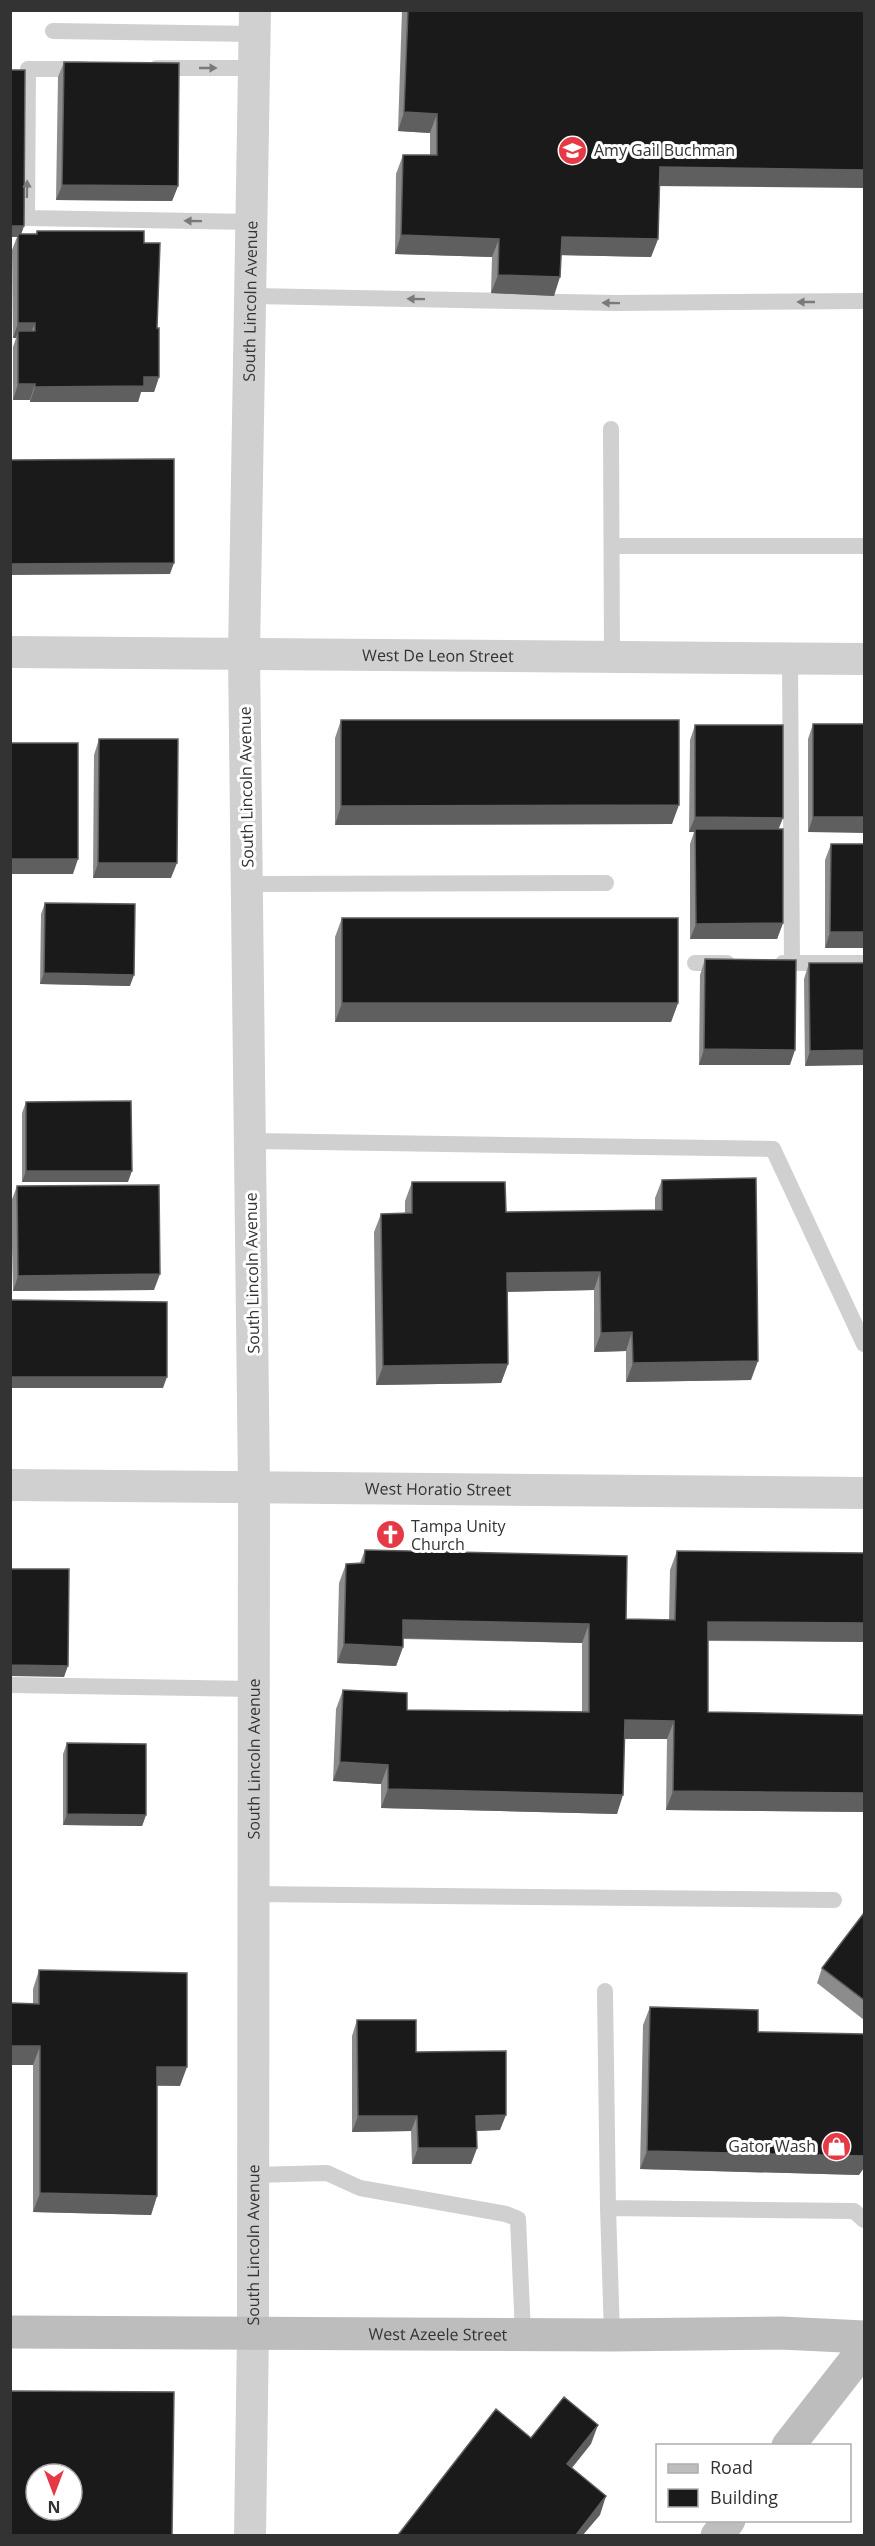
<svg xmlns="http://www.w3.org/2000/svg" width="875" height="2546" viewBox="0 0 875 2546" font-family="'Open Sans',sans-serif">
  <rect width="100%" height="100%" fill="#fff"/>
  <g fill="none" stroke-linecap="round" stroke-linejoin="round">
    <!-- lane -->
    <path stroke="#d0d0d0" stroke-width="16" d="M53 31 255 34
      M157 68H254
      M83 69H28L27 218 252 222
      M251 296 616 303 864 301
      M611 429 612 657
      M612 546H864
      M790 658 792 963
      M247 884 606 883
      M695 963H727
      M783 963H864
      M250 1141 773 1149 864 1344
      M10 1685 254 1689
      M254 1894 834 1900
      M605 1991 608 2208 854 2211 864 2220
      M253 2175 327 2173 360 2188 506 2214 518 2219 523 2334
      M608 2208 612 2335"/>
    <!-- street -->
    <g stroke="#d0d0d0" stroke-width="32">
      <path id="s1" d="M10 652 864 659"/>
      <path id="s2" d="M10 1485 864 1493"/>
      <path id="s3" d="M250 2536 253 2332 254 1486 244 654 255 10"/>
    </g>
    <!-- secondary -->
    <g stroke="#bdbdbd" stroke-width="33">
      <path id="s4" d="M10 2332 612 2335 781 2333 864 2337"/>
      <path d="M788 2446 864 2349"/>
      <path d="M717 2536 729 2520"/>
    </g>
  </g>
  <!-- wall -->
  <path fill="#8c8c8c" d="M402 10H864L660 186 658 239 651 257 561 255 554 296 491 293 492 257 395 254 396 174 403 155H430V133L398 131Z
    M64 62 178 186 172 201 56 200 58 77Z
    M10 70 24 226 21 234H36L37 231 144 243 157 328 159 377 154 392H141L138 402H30V400H13V347L16 338H13L12 250 17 237H10Z
    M341 720 672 824 335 825V738Z
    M813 724H864L808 832V739Z
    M695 725 779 829 783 923 777 939H690V844L694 832H689L690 740Z
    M99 739 171 878H93L94 755Z
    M831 844H864L825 948V860Z
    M45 903 130 986 40 984 41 914Z
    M342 918 678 1003 671 1022H335V937Z
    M705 959 790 1065H699L700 975Z
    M809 963H864L805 1066 804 979Z
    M26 1102 128 1182H22V1113Z
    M662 1180 751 1380 626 1382V1351L594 1352V1290L507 1292 508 1364 501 1383 376 1385 374 1232 381 1214 405 1213V1201L412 1182 506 1212 655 1210V1198Z
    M17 1186 154 1290 13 1291 11 1202Z
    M365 1550 626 1619 669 1620 670 1570 677 1551 864 1642 708 1641V1712L864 1715V1812L666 1810 667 1739H625L617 1814 381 1808V1784L333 1781 336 1709 343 1690 407 1710 582 1712V1643L403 1639V1647L396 1666 337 1663 339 1583 346 1564 360 1563Z
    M67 1743 146 1815 142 1826 63 1825V1754Z
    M864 1913V2020L817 1983 822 1968Z
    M39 1970 180 2086H157V2196L151 2215 33 2212V2065H10V2003L33 2004V1989Z
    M650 2007 758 2032 859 2175 640 2169 643 2025Z
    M357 2020 416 2052 500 2130 477 2131V2148L471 2164H412L411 2131 352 2132V2036Z"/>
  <!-- shaded-wall -->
  <path fill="#5f5f5f" d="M404 112 437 114 430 133 398 131Z
    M660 167 864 170V188L654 186Z
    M62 185 178 186 172 201 56 200Z
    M10 226H24L20 237 18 234 17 237H10Z
    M401 235 499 239 492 257 395 254Z
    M562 237 658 239 651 257 555 255Z
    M498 275 560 277 554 296 491 293Z
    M18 323H35L29 338 18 331 16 338H13Z
    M144 377H159L154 392H141L138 402H30L35 387Z
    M18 384H35L30 400H13Z
    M174 563 170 574 10 575V564Z
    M679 805 672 824 335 825 341 806Z
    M695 817 783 818 777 833 695 829 694 832H689Z
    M813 817H864V833L808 832Z
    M10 859H78L73 874H10Z
    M98 863H177L171 878H93Z
    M783 923 777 939H690L696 924Z
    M830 932H864V948H825Z
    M44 973 134 975 130 986 40 984Z
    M342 1003H678L671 1022H335Z
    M704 1049 795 1050 790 1065H699Z
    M864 1050V1065L805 1066 810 1051Z
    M26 1171H132L128 1182H22Z
    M600 1272 594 1290 500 1292 507 1273Z
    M160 1274 154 1290 13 1291 18 1276Z
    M632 1332 626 1351 594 1352 601 1333Z
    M758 1361 751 1380 626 1382 633 1363Z
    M508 1364 501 1383 376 1385 383 1366Z
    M10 1377H167L163 1388H10Z
    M403 1620 589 1624 582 1643 396 1638Z
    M708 1622 864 1623V1642L701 1640Z
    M344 1644 403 1647 396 1666 337 1663Z
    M10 1665 68 1666 64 1677 10 1676Z
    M625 1720 674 1721 667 1739H618Z
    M340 1762 388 1765 381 1784 333 1781Z
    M388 1789 623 1795 617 1814 381 1808Z
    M673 1791 864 1793V1812L666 1810Z
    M67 1814 146 1815 142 1826 63 1825Z
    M11 2046H40L33 2065H10Z
    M157 2067H187L180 2086 151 2085Z
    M506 2115 500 2130 471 2131 476 2116Z
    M358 2116H417L411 2131 352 2132Z
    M418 2148H477L471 2164H412Z
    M647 2151 864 2156V2168L859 2175 640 2169Z
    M40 2193 157 2196 151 2215 33 2212Z
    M598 2425 591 2444 560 2483 567 2464Z
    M606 2496 600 2515 583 2535H576Z"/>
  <!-- building -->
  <path fill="#1a1a1a" stroke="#5f5f5f" stroke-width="1.5" fill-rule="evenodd" d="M408 10H864V170L660 167 658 239 562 237 560 277 498 275 499 239 401 235 403 155H437V114L404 112Z
    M64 62 179 63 178 186 62 185Z
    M10 70H25L24 226H10Z
    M37 231H144V243H160L157 328H159V377H144V386L35 387V384H18V331H35V323H18V234H37Z
    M174 459V563L10 564V460Z
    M341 720H679V805L341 806Z
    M813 724H864V817H813Z
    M695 725H783V818L695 817Z
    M99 739H178L177 863H98Z
    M10 743H78V859H10Z
    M695 829H783V923L696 924Z
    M831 844H864V932H830Z
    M45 903 135 904 134 975 44 973Z
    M342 918H678V1003H342Z
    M705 959 796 960 795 1050 704 1049Z
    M809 963H864V1050L810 1051Z
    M131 1101 132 1171H26V1102Z
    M756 1178 758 1361 633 1363 632 1332 601 1333 600 1272 507 1273 508 1364 383 1366 381 1214 412 1213V1182H505L506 1212 662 1210V1180Z
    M159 1185 160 1274 18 1276 17 1186Z
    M10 1300 167 1302V1377H10Z
    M365 1550 627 1556 626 1619 675 1620 677 1551 864 1553V1623L708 1622V1712L864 1715V1793L673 1791 674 1721 625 1720 623 1795 388 1789V1765L340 1762 343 1690 407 1693V1710L589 1712V1624L403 1620V1647L344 1644 346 1564 364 1563Z
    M10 1569H69L68 1666 10 1665Z
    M67 1743 146 1744V1815L67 1814Z
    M864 1913V2000L822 1968Z
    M39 1970 187 1973V2067H157V2196L40 2193V2046H11L10 2009V2003L39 2004Z
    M650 2007 758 2010V2032L864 2034V2156L647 2151Z
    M357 2020H416V2052L506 2051V2115L476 2116 477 2148H418L417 2116H358Z
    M10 2391 174 2392 172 2535H10ZM36 2474H72V2510H36Z
    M564 2397 598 2425 567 2464 606 2496 576 2535H398L496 2409 531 2438Z"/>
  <!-- one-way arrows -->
  <defs><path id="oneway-solid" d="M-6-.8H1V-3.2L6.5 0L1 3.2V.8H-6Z" transform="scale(1.5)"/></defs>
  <g fill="#7a7a7a">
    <use href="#oneway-solid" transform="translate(208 68)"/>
    <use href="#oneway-solid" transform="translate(27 189) rotate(-89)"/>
    <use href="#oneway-solid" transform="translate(193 221) rotate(-179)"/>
    <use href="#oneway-solid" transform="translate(416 299) rotate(-179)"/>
    <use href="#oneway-solid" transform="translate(806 302) rotate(180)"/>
    <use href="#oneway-solid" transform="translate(611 303) rotate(-179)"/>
  </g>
  <!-- icons -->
  <defs>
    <symbol id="school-disc" viewBox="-11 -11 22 22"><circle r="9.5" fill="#e63946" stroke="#fff"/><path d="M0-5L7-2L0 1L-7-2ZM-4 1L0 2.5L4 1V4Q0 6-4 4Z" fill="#fff"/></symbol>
    <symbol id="church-disc" viewBox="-11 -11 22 22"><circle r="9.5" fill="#e63946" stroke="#fff"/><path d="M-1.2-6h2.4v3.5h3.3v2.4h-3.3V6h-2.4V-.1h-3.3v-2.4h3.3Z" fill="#fff"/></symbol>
    <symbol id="shop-disc" viewBox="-11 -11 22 22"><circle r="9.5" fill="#e63946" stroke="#fff"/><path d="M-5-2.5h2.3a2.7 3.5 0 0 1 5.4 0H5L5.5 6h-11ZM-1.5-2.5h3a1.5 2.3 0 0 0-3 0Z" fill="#fff"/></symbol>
  </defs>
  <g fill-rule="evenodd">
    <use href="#school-disc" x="556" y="134" width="33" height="33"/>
    <use href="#church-disc" x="374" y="1518" width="33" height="33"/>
    <use href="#shop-disc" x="820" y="2130" width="33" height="33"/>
  </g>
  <g text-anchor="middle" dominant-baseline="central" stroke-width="6" stroke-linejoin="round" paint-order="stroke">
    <!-- poi labels -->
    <g font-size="16" fill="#333" stroke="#fff" text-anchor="start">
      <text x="594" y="150">Amy Gail Buchman</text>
      <text x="411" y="1526">Tampa Unity<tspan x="411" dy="18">Church</tspan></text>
      <text x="816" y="2146" text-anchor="end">Gator Wash</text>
    </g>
    <!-- street labels -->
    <g font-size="16" fill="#333" stroke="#fff">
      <text stroke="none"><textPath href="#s3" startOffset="2235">South Lincoln Avenue</textPath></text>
      <text stroke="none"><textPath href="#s1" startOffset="428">West De Leon Street</textPath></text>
      <text transform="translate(246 787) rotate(-91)">South Lincoln Avenue</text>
      <text transform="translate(252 1273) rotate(-91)">South Lincoln Avenue</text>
      <text stroke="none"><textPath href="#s2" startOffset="428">West Horatio Street</textPath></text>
      <text stroke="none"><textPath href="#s3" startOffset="777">South Lincoln Avenue</textPath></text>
      <text stroke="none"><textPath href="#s3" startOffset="291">South Lincoln Avenue</textPath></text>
      <text stroke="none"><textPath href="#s4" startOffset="428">West Azeele Street</textPath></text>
    </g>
  </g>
  <!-- border -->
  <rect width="875" height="2546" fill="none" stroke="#333333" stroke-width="24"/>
  <!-- legend -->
  <rect x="656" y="2444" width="195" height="78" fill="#ffffff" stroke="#adadad" stroke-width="1.5"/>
  <rect x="668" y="2464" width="30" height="9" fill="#bdbdbd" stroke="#adadad" stroke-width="1.5"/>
  <text x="710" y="2474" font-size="18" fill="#333333">Road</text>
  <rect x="668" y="2489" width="30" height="18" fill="#1a1a1a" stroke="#adadad" stroke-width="1.5"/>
  <text x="710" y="2504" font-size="18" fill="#333333">Building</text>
  <!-- north arrow -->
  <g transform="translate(54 2492) rotate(180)"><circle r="28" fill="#ffffff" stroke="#adadad" stroke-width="1.5"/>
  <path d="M0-4.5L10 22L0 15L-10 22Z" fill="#e63946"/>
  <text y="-9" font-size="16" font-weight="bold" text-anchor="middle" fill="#333333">N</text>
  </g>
</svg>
